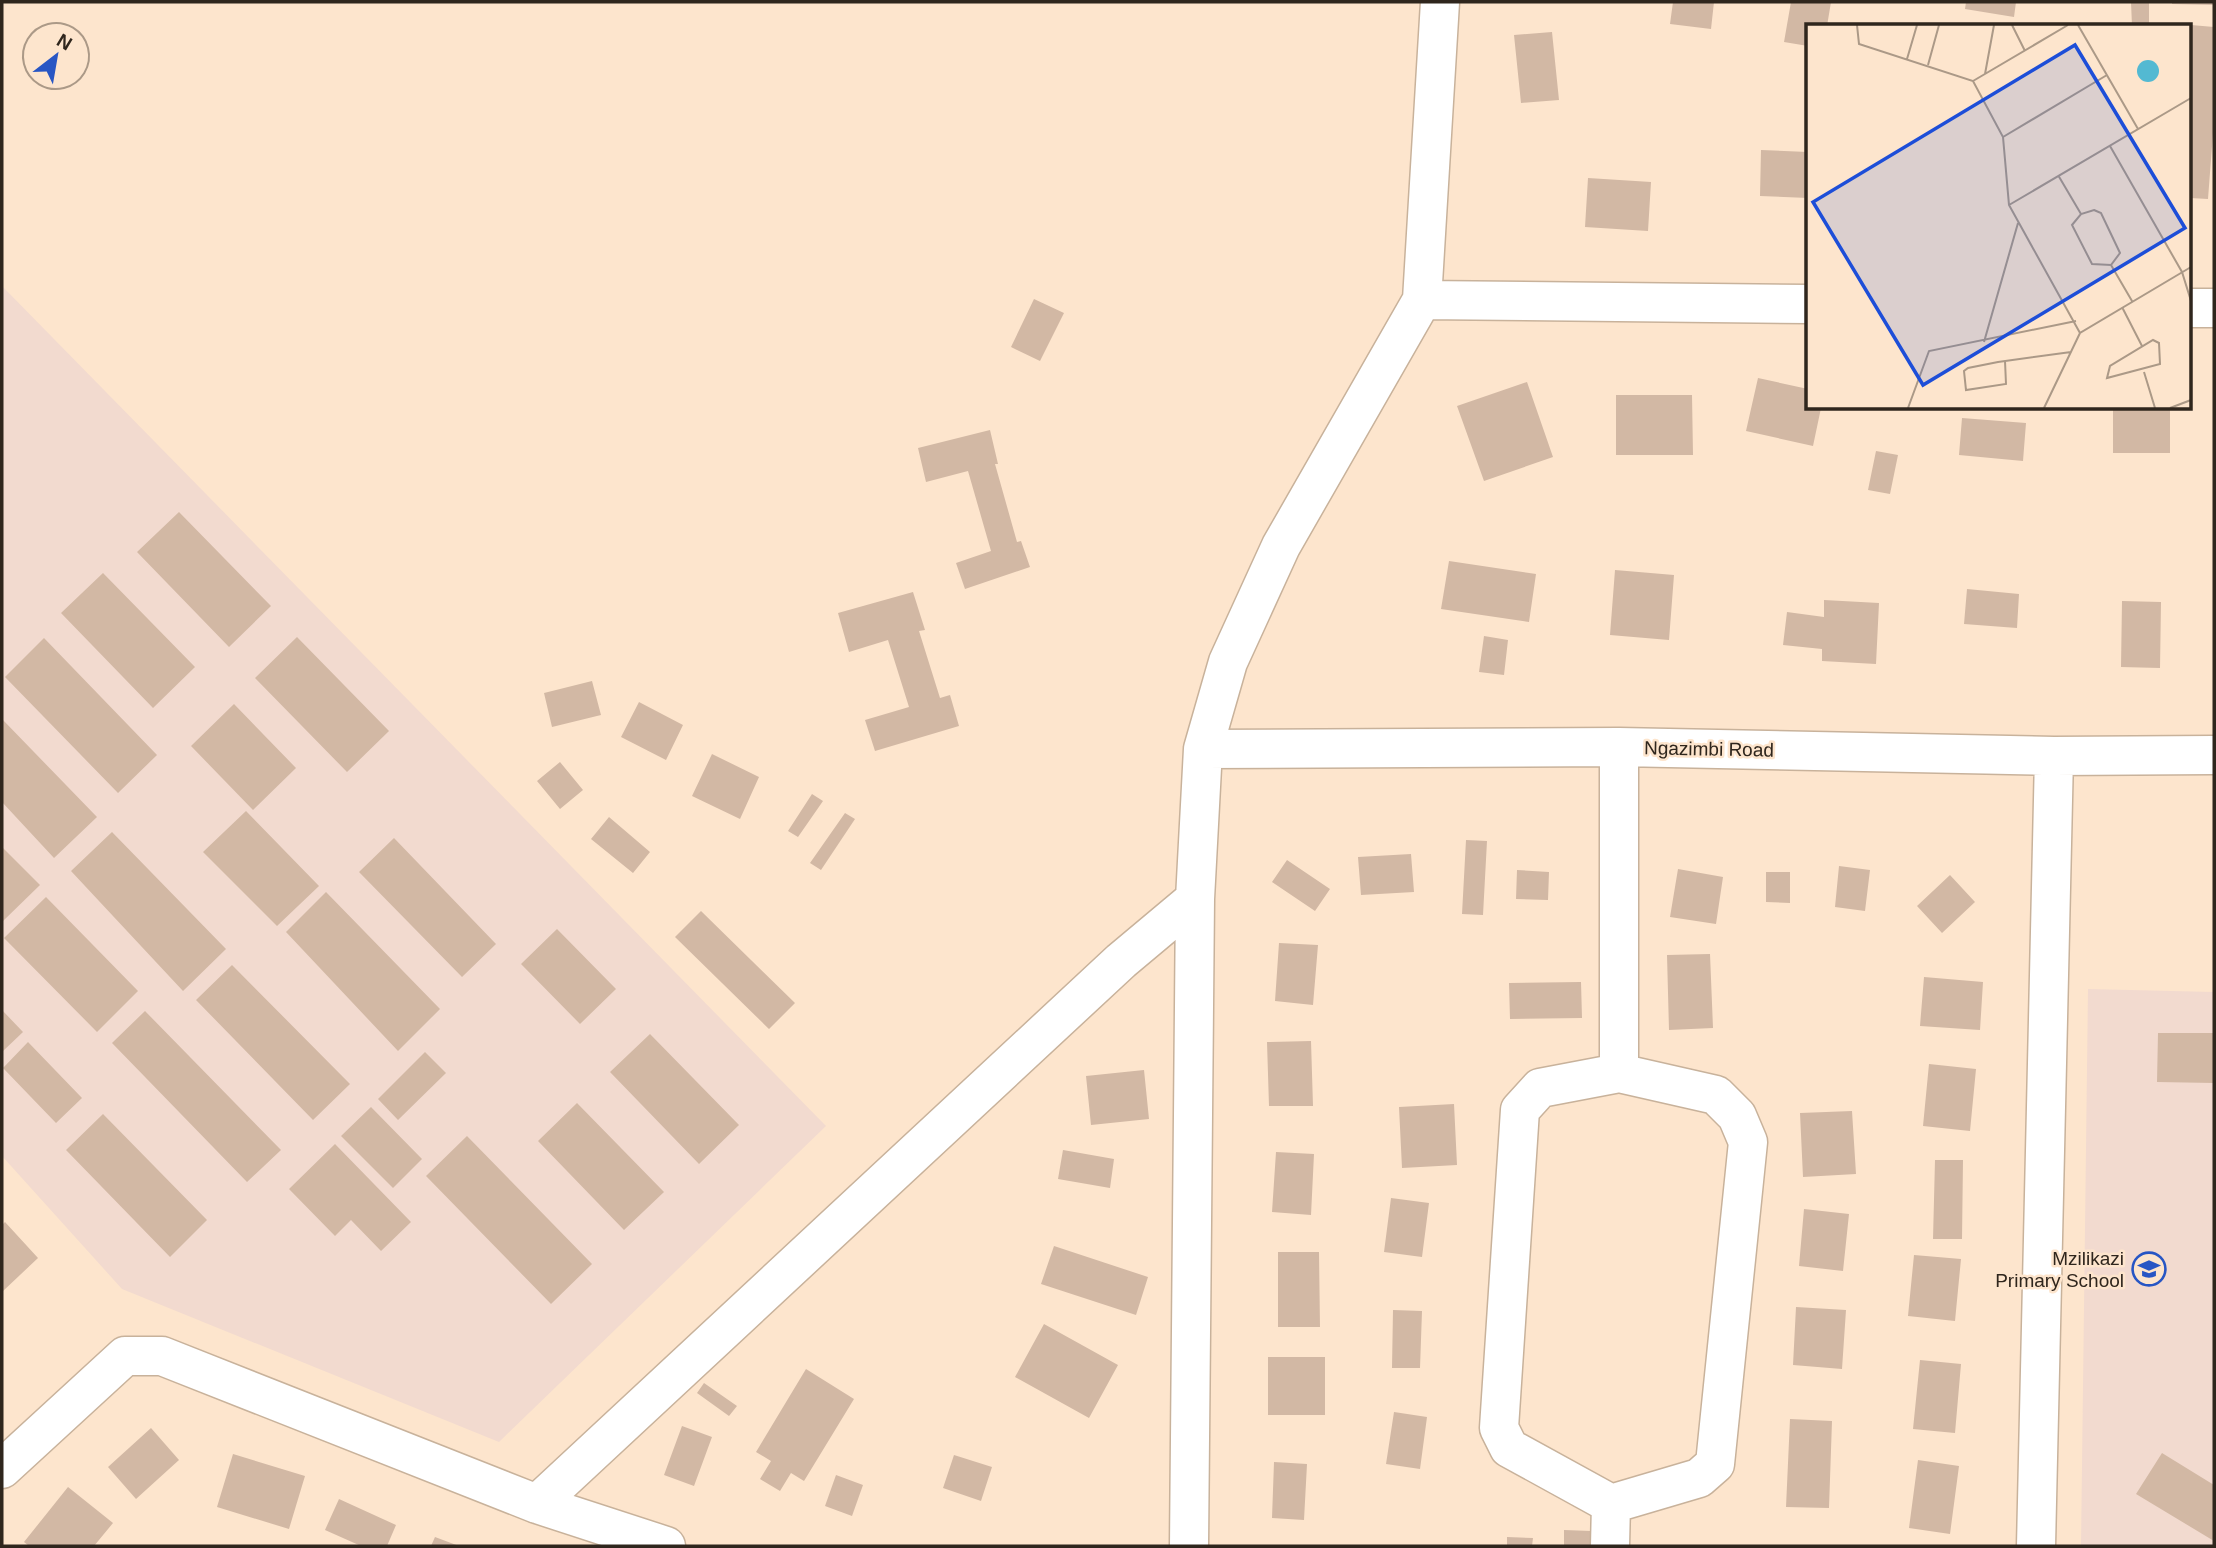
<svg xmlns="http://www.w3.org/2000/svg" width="2216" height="1548" viewBox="0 0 2216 1548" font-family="Helvetica,sans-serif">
  <rect width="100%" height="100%" fill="#fde5cd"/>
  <!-- education -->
  <path fill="#f2dacf" d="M2 286 826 1126 499 1442 122 1289 2 1156Z
    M2088 989 2214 992V1546H2081Z"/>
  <!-- building -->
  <path fill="#d2b8a4" d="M1673 2H1714L1711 29 1670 24Z
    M1791 2H1831L1827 26H1808V46L1784 42Z
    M1966 2H2016L2014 17 1965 9Z
    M2131 2H2149V26H2132Z
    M2172 2H2214V5L2172 4Z
    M2191 25 2214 27V120L2208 199 2190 198Z
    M1552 32 1559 100 1521 103 1514 35Z
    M1761 150 1808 152V198L1760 196Z
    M1588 178 1651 182 1648 231 1585 227Z
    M1034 299 1064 313 1040 361 1011 347Z
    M1758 378 1808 389V408H1821L1813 446 1746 431Z
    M1527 382 1553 457 1484 481 1457 406Z
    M1616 395H1692L1693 455H1616Z
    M2113 408H2170V453H2113Z
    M1962 418 2026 423 2023 461 1959 455Z
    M990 430 998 464H995L1017 542 1021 541 1030 567 965 589 956 563 991 551 968 471 926 482 918 448Z
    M1876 451 1898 455 1890 494 1868 490Z
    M179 512 271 606 229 647 137 552Z
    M1449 561 1536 574 1529 622 1441 609Z
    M1615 570 1674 575 1669 640 1610 635Z
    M103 573 195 667 153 708 61 613Z
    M1967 589 2019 594 2017 628 1964 624Z
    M913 592 925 630 919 631 940 698 950 695 959 726 875 751 865 720 909 707 888 640 849 652 838 613Z
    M1824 600 1879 603 1876 664 1822 661V649L1783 645 1787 612 1824 617Z
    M2122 601 2161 602 2160 668 2121 667Z
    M1484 636 1508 640 1504 675 1479 672Z
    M297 637 389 731 347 772 255 678Z
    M44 638 157 755 118 793 5 677Z
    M592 681 601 715 552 727 544 693Z
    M639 702 683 725 666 760 621 737Z
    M234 704 296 768 253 810 191 746Z
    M2 719 97 817 54 858 2 802Z
    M712 754 759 777 740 819 692 796Z
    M560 762 583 790 560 809 537 781Z
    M812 794 823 801 798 837 788 831Z
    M246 811 319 886 277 926 203 852Z
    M845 813 855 819 821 870 810 863Z
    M609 817 650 852 633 873 591 839Z
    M112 832 226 949 183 991 71 871Z
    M394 838 496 944 462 977 359 872Z
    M1466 840 1487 841 1483 915 1462 914Z
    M2 847 40 885 2 922Z
    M1411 854 1414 892 1361 895 1358 857Z
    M1287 860 1330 889 1315 911 1272 882Z
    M1839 866 1870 870 1865 911 1835 907Z
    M1678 869 1723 877 1716 924 1670 917Z
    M1517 870 1549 872 1548 900 1516 899Z
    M1766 872H1790V903L1766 902Z
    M1950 875 1975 902 1942 933 1917 906Z
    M326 892 440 1009 398 1051 286 932Z
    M46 897 138 991 97 1032 4 938Z
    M701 911 795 1003 769 1029 675 937Z
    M557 929 616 989 580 1024 521 964Z
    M1279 943 1318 945 1313 1005 1275 1001Z
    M1710 954 1713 1028 1669 1030 1667 955Z
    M232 965 350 1084 313 1120 196 1000Z
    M1924 977 1983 982 1980 1030 1920 1026Z
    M1581 982 1582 1018 1510 1019 1509 983Z
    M2 1010 23 1032 2 1052Z
    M145 1011 281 1150 247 1182 112 1043Z
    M2158 1033H2214V1083L2157 1082Z
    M650 1034 739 1125 699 1164 610 1072Z
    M1311 1041 1313 1106H1269L1267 1042Z
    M28 1042 82 1098 56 1123 3 1068Z
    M425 1052 446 1073 398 1120 378 1099Z
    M1929 1064 1976 1069 1970 1131 1923 1126Z
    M1144 1070 1149 1119 1091 1125 1086 1076Z
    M577 1103 664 1192 624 1230 538 1141Z
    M1454 1104 1457 1165 1402 1168 1399 1107Z
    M371 1107 422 1159 393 1188 341 1136Z
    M1852 1111 1856 1174 1803 1177 1800 1113Z
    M103 1114 207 1220 170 1257 66 1150Z
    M467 1136 592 1264 551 1304 426 1176Z
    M335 1144 411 1222 381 1251 351 1220 335 1236 289 1189Z
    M1063 1150 1114 1159 1110 1188 1058 1179Z
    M1276 1152 1314 1154 1311 1215 1272 1212Z
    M1935 1160H1963L1962 1239H1933Z
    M1391 1198 1429 1203 1422 1257 1384 1252Z
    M1804 1209 1849 1214 1843 1271 1799 1266Z
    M5 1222 38 1258 2 1292V1225Z
    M1054 1246 1148 1277 1136 1315 1041 1284Z
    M1278 1252H1319L1320 1327H1278Z
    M1914 1255 1961 1259 1955 1321 1908 1316Z
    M1796 1307 1846 1310 1842 1369 1793 1365Z
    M1393 1310 1422 1311 1420 1368H1392Z
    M1044 1324 1118 1365 1089 1418 1015 1377Z
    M1268 1357H1325V1415H1268Z
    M1920 1360 1961 1364 1955 1433 1913 1429Z
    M806 1369 854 1399 804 1481 791 1473 780 1491 760 1479 771 1461 756 1452Z
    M704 1383 737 1406 729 1416 697 1393Z
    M1394 1412 1427 1417 1420 1469 1386 1464Z
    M1790 1419 1832 1421 1829 1508 1786 1507Z
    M682 1426 712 1437 694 1486 664 1475Z
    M151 1428 179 1460 136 1499 108 1467Z
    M2162 1453 2214 1485V1541L2136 1494Z
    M233 1454 305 1476 289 1529 217 1507Z
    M954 1455 992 1467 981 1501 943 1488Z
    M1918 1460 1959 1466 1950 1534 1909 1528Z
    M1274 1462 1307 1464 1304 1520 1272 1518Z
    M836 1475 863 1485 852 1516 825 1506Z
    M68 1487 113 1523 94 1546H29L24 1542Z
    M339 1499 396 1525 387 1546H361L325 1530Z
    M1564 1530 1591 1531V1546H1564Z
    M435 1537 459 1546H431Z
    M1507 1537 1533 1538 1532 1546H1507Z"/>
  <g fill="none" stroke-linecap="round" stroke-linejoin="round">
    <defs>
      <path id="minor" d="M1422 300 1808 304
        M2190 308H2214
        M1619 747V1073
        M1203 749 1619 747 2054 756 2214 755
        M1619 1073 1716 1095 1737 1116 1748 1142 1715 1464 1699 1478 1611 1504 1509 1448 1499 1428 1520 1110 1540 1088Z
        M2 1469 125 1356H162L537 1504 666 1546
        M537 1504 1121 961 1195 899
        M1189 1546 1195 899 1203 749 1228 662 1281 546 1422 300 1440 2
        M1610 1546 1611 1504
        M2036 1546 2054 756"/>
    </defs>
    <!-- minor casing -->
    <use href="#minor" stroke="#c8b29b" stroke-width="41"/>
    <!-- minor -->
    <use href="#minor" stroke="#fff" stroke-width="38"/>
  </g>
  <!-- icons -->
  <defs>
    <symbol id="school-ring" viewBox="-11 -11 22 22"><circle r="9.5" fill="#fde5cd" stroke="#2856c4" stroke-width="1.5"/><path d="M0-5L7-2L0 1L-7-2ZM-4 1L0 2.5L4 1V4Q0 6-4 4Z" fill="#2856c4"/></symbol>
  </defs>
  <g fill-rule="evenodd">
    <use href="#school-ring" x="2130" y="1250" width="38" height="38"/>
  </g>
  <g text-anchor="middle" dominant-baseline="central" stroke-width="5" stroke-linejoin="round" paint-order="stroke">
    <!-- street labels -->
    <g font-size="19" fill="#2f261d" stroke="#fde5cd">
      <text transform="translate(1709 749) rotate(1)">Ngazimbi Road</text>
    </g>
    <!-- poi labels -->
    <g font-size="19" fill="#2f261d" stroke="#fde5cd" text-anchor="end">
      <text x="2124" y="1258">Mzilikazi<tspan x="2124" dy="22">Primary School</tspan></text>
    </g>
  </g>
  <!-- overview -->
  <g transform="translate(1806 24)">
    <rect width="385" height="385" fill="#fde5cd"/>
    <path d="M331 47a11 11 0 1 1 22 0a11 11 0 1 1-22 0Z" fill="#53b9d2"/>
    <path fill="none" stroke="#ab9987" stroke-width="2" d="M51 1 53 20 167 57 197 113 203 181 274 309M206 1 219 27M272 1 332 105M101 35 111 1M122 41 133 1M179 50 188 1M167 57 262 1M197 113 301 51M304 122 376 248 385 277M252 151 275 190M203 181 385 74M288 186 295 189 314 229 305 241 286 240 266 201 275 190ZM305 241 326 277M316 283 336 322M347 316 353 319 354 340 301 354 304 342ZM178 318 212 199M199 337 200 360 160 366 158 347 162 344 192 338 265 328M338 348 349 384M102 384 123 327 270 297M238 384 274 309 385 243M364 384 385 376"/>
    <path fill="#1d4ed8" fill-opacity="0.15" stroke="#1d4ed8" stroke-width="3.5" d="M269 21 379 204 117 361 7 178Z"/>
    <rect width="385" height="385" fill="none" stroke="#2f261d" stroke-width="3.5"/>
  </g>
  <!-- border -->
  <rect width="2216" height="1548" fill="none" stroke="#2f261d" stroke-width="7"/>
  <!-- north arrow -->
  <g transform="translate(56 56) rotate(31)"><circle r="33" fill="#fde5cd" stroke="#ab9987" stroke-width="2"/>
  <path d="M0-5L12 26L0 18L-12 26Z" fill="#2856c4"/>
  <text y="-10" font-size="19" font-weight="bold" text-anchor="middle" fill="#2f261d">N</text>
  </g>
</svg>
